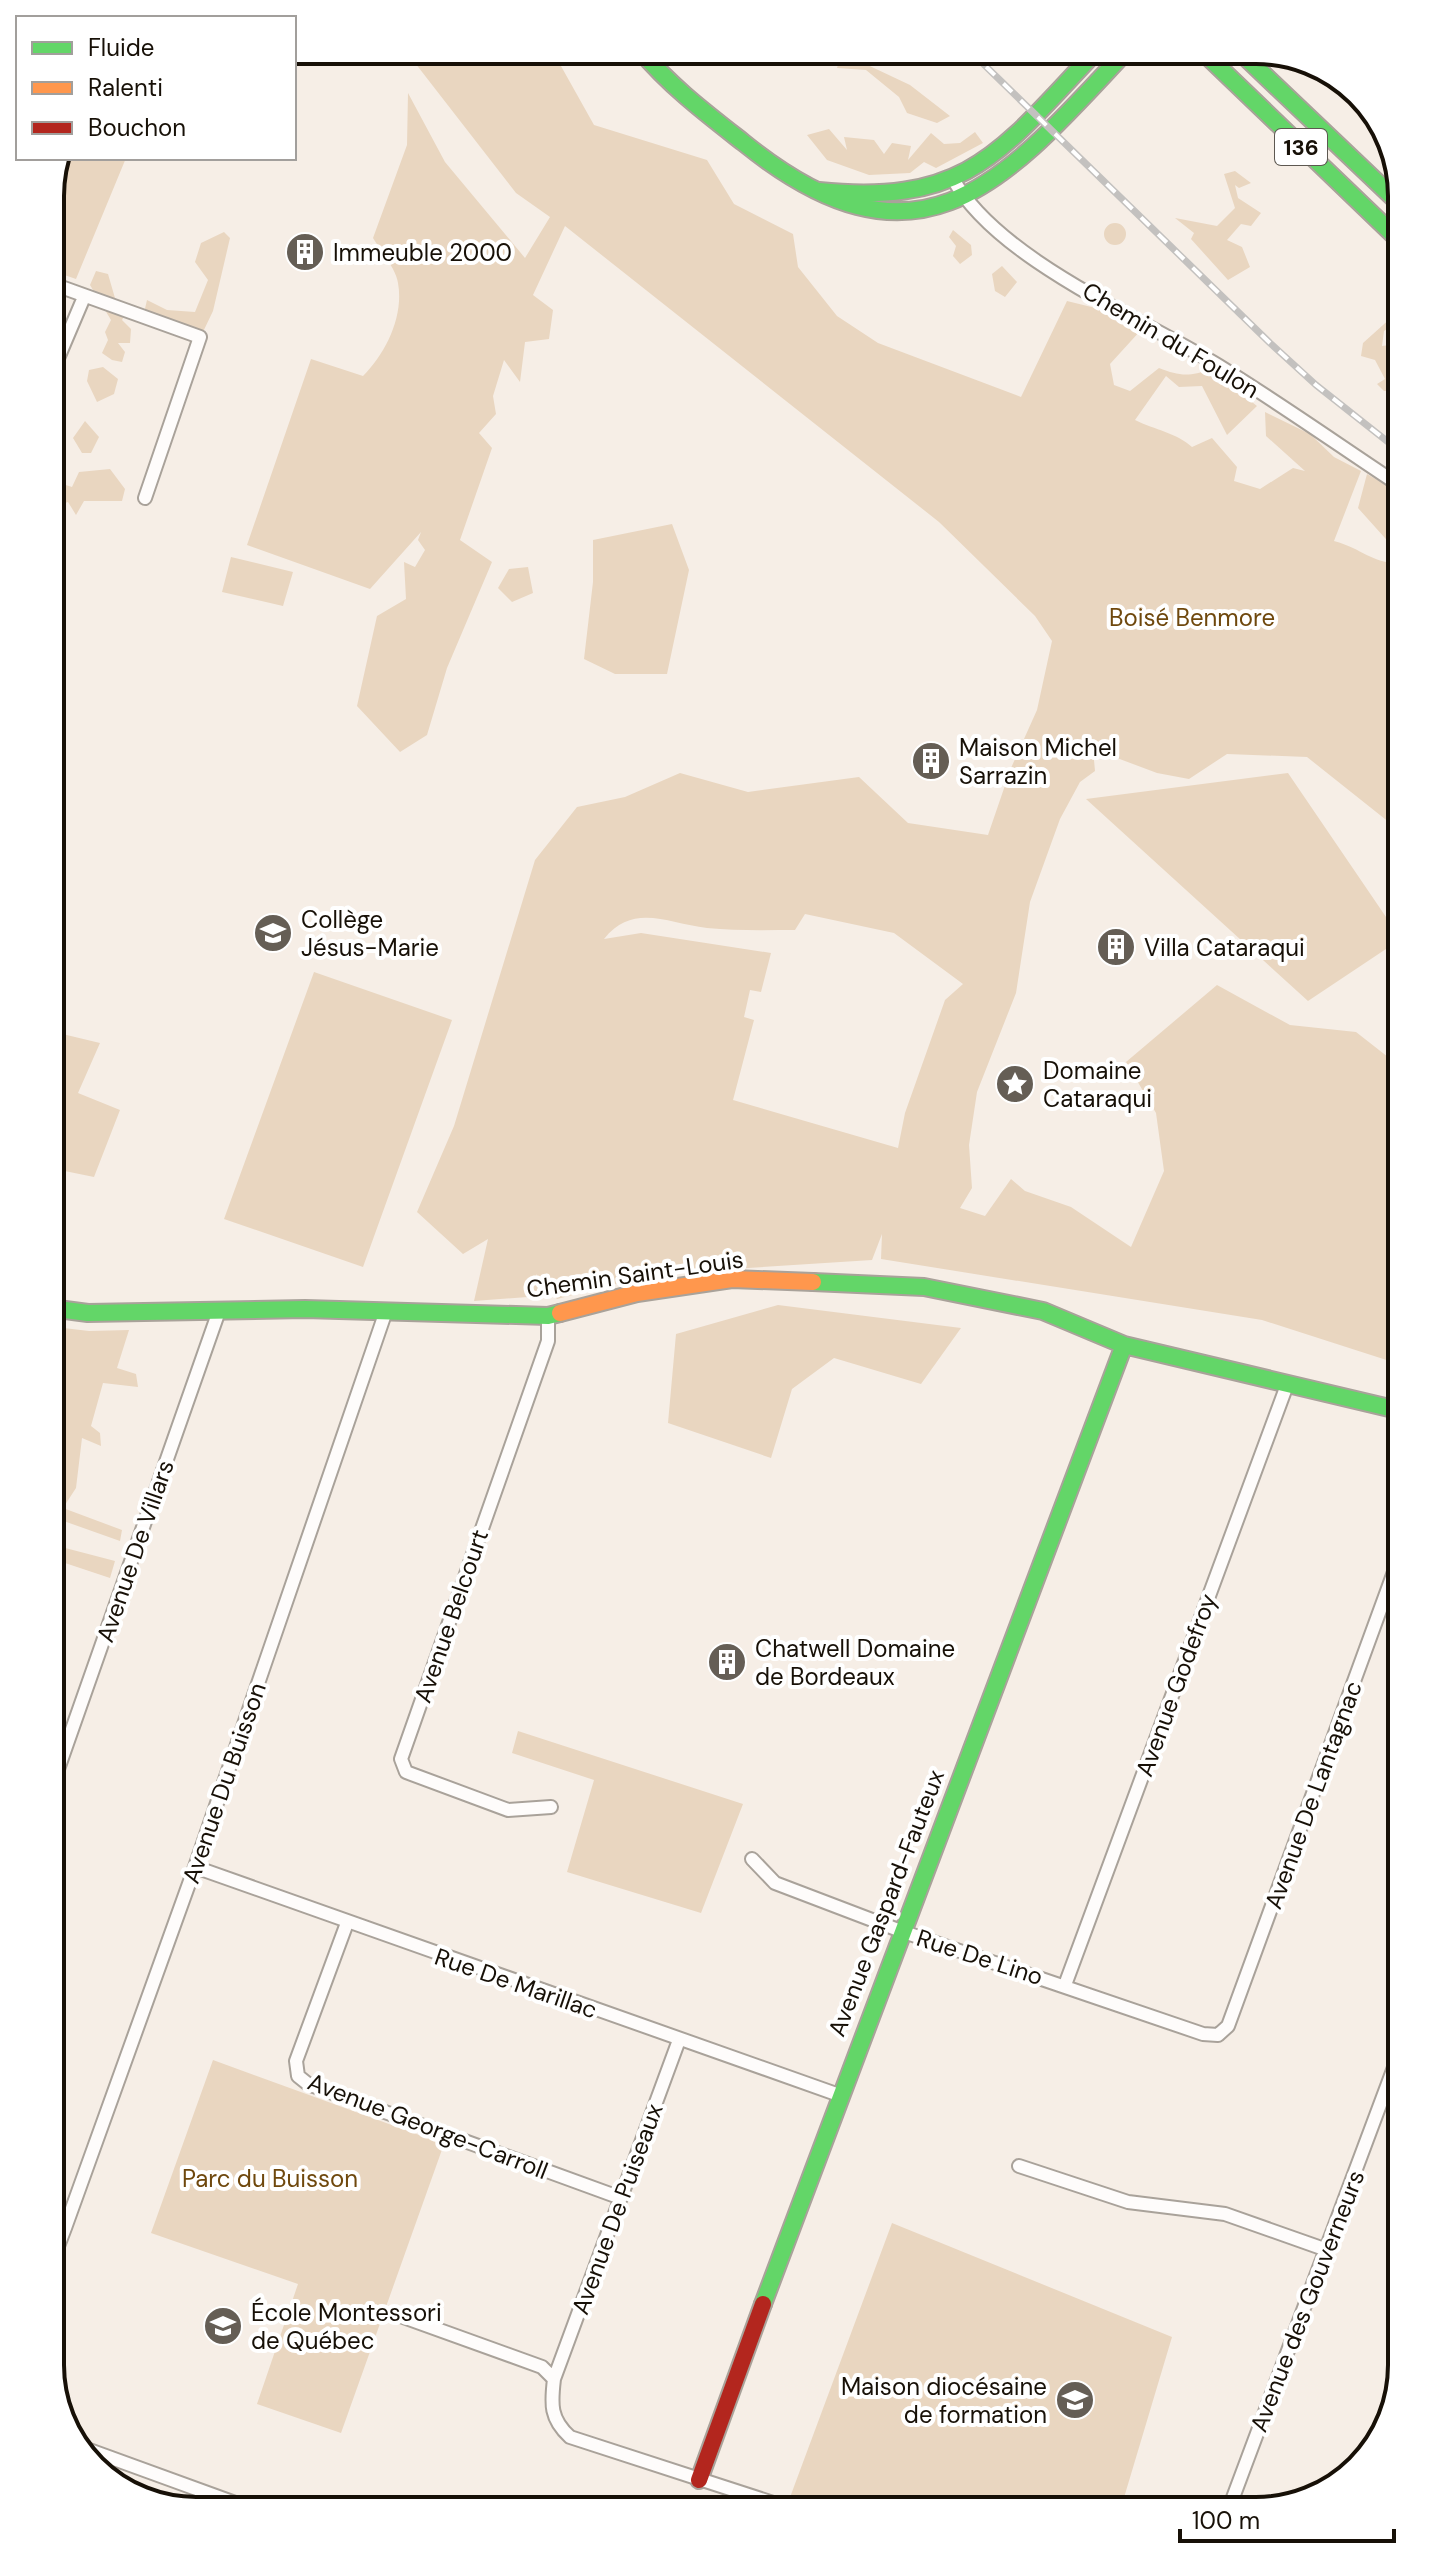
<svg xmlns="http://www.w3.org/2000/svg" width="1452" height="2561" viewBox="0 0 1452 2561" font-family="'DM Sans',sans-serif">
  <rect width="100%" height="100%" fill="#f6eee6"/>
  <!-- green -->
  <path fill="#e9d6c0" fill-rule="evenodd" d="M405 50H552L594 125 707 160 734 204 793 234 798 267 837 316 878 343 1021 397 1067 301 1124 315 1141 330 1110 364 1114 385 1130 391 1159 368C1179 376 1190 377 1210 369L1257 406 1227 435 1202 386 1179 387 1166 376 1135 420C1155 430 1177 433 1192 447L1212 438 1237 467 1234 481 1260 489 1293 468 1305 471 1266 436 1265 412 1310 434 1334 457 1361 471 1334 541C1364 549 1371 564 1402 563V888L1390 823 1307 757 1227 754 1189 779 1157 773 1093 749 1095 771 1080 782 1060 819 1030 902 1016 993 977 1092 969 1145 972 1188 960 1208 985 1216 1011 1179 1025 1191 1071 1207 1131 1247 1164 1171 1156 1113 1126 1062 1217 985 1290 1025 1356 1032 1402 1068V1365L1262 1320 881 1259 882 1234 872 1260 654 1274 557 1299 536 1274 541 1296 474 1301 488 1239 463 1254 417 1212 454 1126 535 860 577 807 625 797 680 773 748 792 859 777 908 823 988 835 1011 768 1037 710 1052 641 1035 616 939 522 565 226 533 295 553 310 549 339 525 342 520 382 504 360 493 396 496 414 479 433 492 448 460 540 492 562 447 668 427 735 400 752 357 706 377 616 406 599 404 562 415 567 425 550 418 540 421 532 370 589 247 545 311 359 363 376C386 353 404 316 398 283 396 269 381 251 373 238L407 145 408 93 445 162 525 258 550 217 516 193ZM805 914 894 933 963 984 945 1000 905 1113 898 1148 733 1100 754 1020 744 1017 750 990 761 992 771 953 641 933 604 939C634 902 668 924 707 928 736 931 766 930 795 930Z
    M833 50H846L857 60 910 85 950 116 937 123 907 113 899 97 866 70 837 68 840 58Z
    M829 129 847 150 844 137 874 140 884 154 892 143 911 146 908 160 931 133 944 144 960 143 975 132 983 143 936 168 924 162 910 173 869 175 827 160 807 135Z
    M64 158H126L76 279 50 270V187Z
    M1235 171 1251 183 1239 188 1235 185 1238 198 1261 213 1251 226 1241 224 1227 240 1242 247 1250 267 1228 280 1191 239 1194 233 1175 218 1217 226 1235 208 1224 174Z
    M1104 234a11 11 0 1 1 22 0a11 11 0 1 1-22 0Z
    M953 230 971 245 972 255 960 264 953 256 956 246 949 237Z
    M224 232 230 238 213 311 202 334 144 313 147 300 167 310 195 312 208 280 195 262 201 243Z
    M1002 266 1017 282 1005 297 995 291 992 274Z
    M96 271 108 274 117 305 124 316 122 320 131 329 130 343H118L125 352 122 362 112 360 102 353 108 340 105 332 111 320 90 285Z
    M1393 316 1402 329V350L1391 341 1400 335 1393 325 1384 331 1382 346 1390 345 1396 354H1391L1402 364V388L1395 382 1391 391H1384L1377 384 1385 379 1375 360 1361 356 1363 343Z
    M103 367 118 379 114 394 97 402 87 381 89 370Z
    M85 421 99 437 91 453H82L73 438Z
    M110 469 125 489 122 501H84L76 515 68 502 50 508V480L72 487 79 472Z
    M1367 474 1402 494V557L1358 508Z
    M672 524 689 570 667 674H615L584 659 593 582V540Z
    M231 557 293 572 283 606 222 592Z
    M528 567 533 593 512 602 498 588 509 569Z
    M1288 773 1401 939 1308 1001 1086 799Z
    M1402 967V1064L1391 1020Z
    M314 972 452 1020 363 1267 224 1219Z
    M50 1031 100 1043 78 1093 120 1110 94 1177 50 1168Z
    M778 1305 961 1328 921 1384 834 1358 792 1389 771 1458 668 1423 676 1334Z
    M55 1327 89 1331 129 1330 117 1368 136 1374 138 1387 103 1383 91 1426 100 1433 101 1446 82 1438 76 1488 63 1508 122 1530 120 1541 58 1519 50 1536V1342Z
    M50 1544 115 1561 110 1578 50 1558Z
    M518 1731 743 1804 701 1913 567 1872 594 1780 512 1753Z
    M213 2060 444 2144 341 2433 257 2404 298 2284 151 2233Z
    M892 2223 1172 2337 1120 2511H823L789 2500Z"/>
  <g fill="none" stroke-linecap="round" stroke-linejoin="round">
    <defs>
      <path id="street" d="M953 179C999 261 1144 319 1224 369 1285 407 1343 448 1402 487
        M50 283 200 337 145 498
        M50 377 84 297
        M548 1316V1341L401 1759 406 1772 508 1810 551 1807
        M50 1792 219 1311
        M752 1859 775 1883 901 1931 1203 2034 1218 2035 1228 2026 1402 1550
        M195 1867 839 2095
        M347 1923 296 2061 298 2076 308 2084 621 2198
        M1065 1985 1287 1385
        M1019 2166 1128 2202 1225 2214 1327 2250
        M50 2253 55 2254 65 2228 195 1867 386 1311
        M395 2314 542 2367 554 2379C551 2404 550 2419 570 2437L798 2511
        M554 2379 679 2040
        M81 2447 257 2511
        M1228 2511 1402 2046"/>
      <path id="fast" d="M640 50C670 86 707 114 744 143 919 284 1003 184 1127 50
        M1201 50 1402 243
        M1238 50 1402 206
        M819 191C969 206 1002 150 1097 50
        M813 1282 924 1287 1043 1311 1124 1345 1402 1411
        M50 1308 88 1313 305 1309 548 1316 560 1313
        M763 2304 1124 1345"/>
      <path id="slow" d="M560 1313 637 1293 732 1279 813 1282"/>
      <path id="jam" d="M699 2480 763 2304"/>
    </defs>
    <!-- street casing -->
    <use href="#street" stroke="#a9a29a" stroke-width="16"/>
    <!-- fast casing -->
    <use href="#fast" stroke="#a9a29a" stroke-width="20"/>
    <!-- slow casing -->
    <use href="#slow" stroke="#a9a29a" stroke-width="20"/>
    <!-- jam casing -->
    <use href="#jam" stroke="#a9a29a" stroke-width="20"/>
    <!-- street -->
    <use href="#street" stroke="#fefcfb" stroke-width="12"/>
    <!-- fast -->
    <use href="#fast" stroke="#63d668" stroke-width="16"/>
    <!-- slow -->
    <use href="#slow" stroke="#ff974d" stroke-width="16"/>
    <!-- jam -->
    <use href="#jam" stroke="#b3261e" stroke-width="16"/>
    <defs>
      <path id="rail" d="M969 50 1270 343 1316 385 1402 453"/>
    </defs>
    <!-- rail casing -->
    <use href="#rail" stroke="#c3c1bf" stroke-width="7"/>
    <!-- rail -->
    <use href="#rail" stroke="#fff" stroke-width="4" stroke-dasharray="12" stroke-linecap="butt"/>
  </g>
  <!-- icons -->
  <defs>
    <symbol id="building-disc" viewBox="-11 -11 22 22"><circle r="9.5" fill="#655e55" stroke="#fff"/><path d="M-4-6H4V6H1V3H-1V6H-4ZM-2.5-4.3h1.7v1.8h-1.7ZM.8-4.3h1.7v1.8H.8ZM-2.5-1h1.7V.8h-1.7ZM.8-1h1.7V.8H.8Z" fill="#fff"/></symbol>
    <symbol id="school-disc" viewBox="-11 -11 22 22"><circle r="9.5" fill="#655e55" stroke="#fff"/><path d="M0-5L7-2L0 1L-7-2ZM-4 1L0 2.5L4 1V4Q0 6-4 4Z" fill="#fff"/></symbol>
    <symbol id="sight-disc" viewBox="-11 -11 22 22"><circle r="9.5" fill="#655e55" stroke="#fff"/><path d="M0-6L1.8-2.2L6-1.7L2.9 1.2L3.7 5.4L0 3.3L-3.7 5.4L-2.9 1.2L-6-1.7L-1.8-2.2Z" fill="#fff"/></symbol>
  </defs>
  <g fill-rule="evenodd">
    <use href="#building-disc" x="283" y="230" width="44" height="44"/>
    <use href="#building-disc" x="909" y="739" width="44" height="44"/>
    <use href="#school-disc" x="251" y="911" width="44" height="44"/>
    <use href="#building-disc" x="1094" y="925" width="44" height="44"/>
    <use href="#sight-disc" x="993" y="1062" width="44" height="44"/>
    <use href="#building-disc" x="705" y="1640" width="44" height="44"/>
    <use href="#school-disc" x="201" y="2304" width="44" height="44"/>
    <use href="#school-disc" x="1053" y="2378" width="44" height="44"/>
  </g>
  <g text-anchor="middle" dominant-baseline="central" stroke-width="8" stroke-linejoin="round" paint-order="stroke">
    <!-- shield labels -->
    <rect fill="#fff" stroke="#5d5851" stroke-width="2" x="1275" y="129" width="52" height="36" rx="6"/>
    <g font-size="22" font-weight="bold" fill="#171007">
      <text x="1301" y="147">136</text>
    </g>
    <!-- poi labels -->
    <g font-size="24" fill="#171007" stroke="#fff" text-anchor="start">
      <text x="333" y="252">Immeuble 2000</text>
      <text x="959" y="747">Maison Michel<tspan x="959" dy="28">Sarrazin</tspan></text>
      <text x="301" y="919">Collège<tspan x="301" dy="28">Jésus-Marie</tspan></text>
      <text x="1144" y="947">Villa Cataraqui</text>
      <text x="1043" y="1070">Domaine<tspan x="1043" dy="28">Cataraqui</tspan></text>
      <text x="755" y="1648">Chatwell Domaine<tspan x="755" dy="28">de Bordeaux</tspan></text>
      <text x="251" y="2312">École Montessori<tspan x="251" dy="28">de Québec</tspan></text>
      <text x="1047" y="2386" text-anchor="end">Maison diocésaine<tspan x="1047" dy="28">de formation</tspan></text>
    </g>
    <!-- street labels -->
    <g font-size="24" fill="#171007" stroke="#fff">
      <text transform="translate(1171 340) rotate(31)">Chemin du Foulon</text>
      <text transform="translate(635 1274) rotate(-8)">Chemin Saint-Louis</text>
      <text transform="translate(135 1551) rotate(-71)">Avenue De Villars</text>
      <text transform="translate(451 1616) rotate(-71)">Avenue Belcourt</text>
      <text transform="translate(1176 1685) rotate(-70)">Avenue Godefroy</text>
      <text transform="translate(224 1783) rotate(-71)">Avenue Du Buisson</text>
      <text transform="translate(1313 1795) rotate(-70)">Avenue De Lantagnac</text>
      <text transform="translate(886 1903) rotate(-69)">Avenue Gaspard-Fauteux</text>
      <text transform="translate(980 1957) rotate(18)">Rue De Lino</text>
      <text transform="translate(516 1983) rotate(19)">Rue De Marillac</text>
      <text transform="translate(428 2126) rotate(21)">Avenue George-Carroll</text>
      <text transform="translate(617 2209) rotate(-70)">Avenue De Puiseaux</text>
      <text transform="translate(1307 2301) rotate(-69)">Avenue des Gouverneurs</text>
    </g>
    <!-- park labels -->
    <g font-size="24" fill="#6f480d" stroke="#fff">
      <text x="1192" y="617">Boisé Benmore</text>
      <text x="270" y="2178">Parc du Buisson</text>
    </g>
  </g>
  <!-- crop -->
  <path d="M0 0H1452V2561H0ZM196 64H1256A132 132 0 0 1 1388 196V2365A132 132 0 0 1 1256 2497H196A132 132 0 0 1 64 2365V196A132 132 0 0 1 196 64Z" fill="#fff" fill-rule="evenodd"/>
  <path fill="none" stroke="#171007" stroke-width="4" d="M196 64H1256A132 132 0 0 1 1388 196V2365A132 132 0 0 1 1256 2497H196A132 132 0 0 1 64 2365V196A132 132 0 0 1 196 64Z"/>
  <!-- legend -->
  <rect x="16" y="16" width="280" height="144" fill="#ffffff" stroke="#a29f9c" stroke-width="2"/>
  <rect x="32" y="42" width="40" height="12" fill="#63d668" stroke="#a29f9c" stroke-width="2"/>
  <text x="88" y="56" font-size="24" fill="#171007">Fluide</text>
  <rect x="32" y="82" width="40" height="12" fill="#ff974d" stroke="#a29f9c" stroke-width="2"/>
  <text x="88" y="96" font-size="24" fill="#171007">Ralenti</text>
  <rect x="32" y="122" width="40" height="12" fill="#b3261e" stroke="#a29f9c" stroke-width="2"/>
  <text x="88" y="136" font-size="24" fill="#171007">Bouchon</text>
  <!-- scale -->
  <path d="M1180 2529v12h214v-12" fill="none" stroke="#171007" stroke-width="4"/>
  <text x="1192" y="2529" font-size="24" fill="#171007" stroke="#ffffff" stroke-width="6" paint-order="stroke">100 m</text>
</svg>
